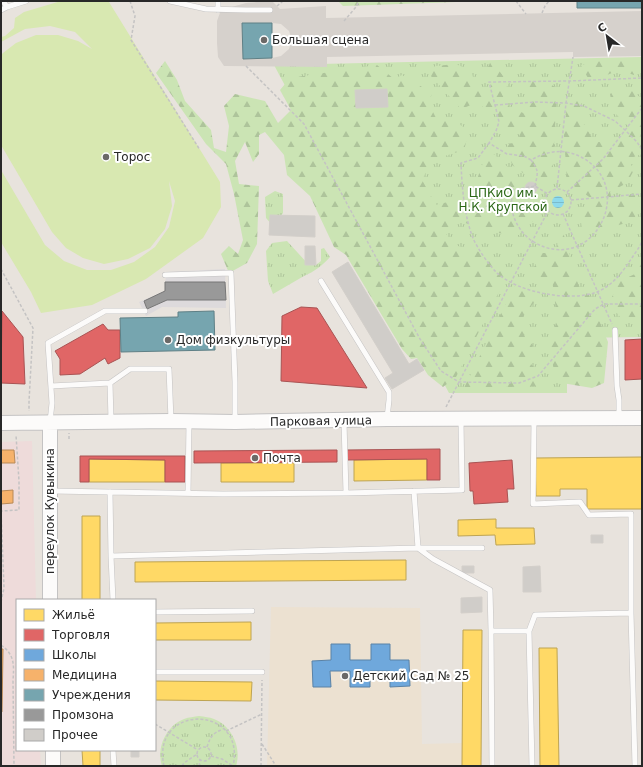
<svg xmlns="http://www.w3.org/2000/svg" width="643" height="767" viewBox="0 0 643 767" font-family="'DejaVu Sans',sans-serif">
  <defs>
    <pattern id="grass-tufts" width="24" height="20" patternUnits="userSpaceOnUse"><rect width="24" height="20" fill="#cbe4b4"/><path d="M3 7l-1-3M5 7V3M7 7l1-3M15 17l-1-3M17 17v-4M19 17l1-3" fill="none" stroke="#aec49b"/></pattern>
    <pattern id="forest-firs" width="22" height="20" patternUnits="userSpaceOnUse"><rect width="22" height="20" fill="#cbe4b4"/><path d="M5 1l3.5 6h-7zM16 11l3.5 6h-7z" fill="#aec49b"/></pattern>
    <pattern id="water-rules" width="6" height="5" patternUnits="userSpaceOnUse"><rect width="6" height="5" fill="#8ddaed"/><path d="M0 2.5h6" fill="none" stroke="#7abbcb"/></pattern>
  </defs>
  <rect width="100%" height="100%" fill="#e8e3dd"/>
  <!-- industrial -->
  <path fill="#dddadc" d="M225 269 226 308 162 307 146 316 139 302 165 291 166 272Z"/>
  <!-- education -->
  <path fill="#ece1d1" d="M271 607 420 608 422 744 462 743V766H267Z"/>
  <!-- medical -->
  <path fill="#eedbda" d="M32 441 36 600H17V750H40L41 766H1V442Z"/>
  <!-- grass -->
  <path fill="url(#grass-tufts)" d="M642 57V337L573 338 567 344V393H449L274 65Z
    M275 191 283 194V213L273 226 266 218 265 197Z
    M287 241 309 265H316L321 261V249L324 248 330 257C323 265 314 272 304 276L273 294 268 281 266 251 272 243Z
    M199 716C205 717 209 717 214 719 232 726 242 748 236 766H162C156 748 166 726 184 719 189 717 194 717 199 716Z"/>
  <!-- forest -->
  <path fill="url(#forest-firs)" d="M338 1H485L343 6Z
    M614 58 636 63 634 75 619 70 590 82 581 65Z
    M165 61 177 80 185 101 211 130 214 148 226 152 229 126 224 106 235 94 265 101 278 123 291 110 280 90 290 78 377 65 394 79 402 75 432 93 429 104 438 122 453 120 469 131 464 150 432 160 422 180 436 205 471 196 484 160 494 154 506 165 530 199 533 221 519 235 498 233 462 222 444 231 454 245 491 255 506 278 456 377 443 387 428 375 417 358 411 359 402 349 346 255 334 247 310 196 287 175 284 155 265 132 259 135V154L253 162 245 142 235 161 239 184 259 186 257 244 247 263 229 273 221 254 229 246 238 254 243 240 234 194 226 164 206 144 156 73Z
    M491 61 509 83 502 94 509 107 528 115 527 79 543 77 557 89 552 183 542 187 512 165 507 144 520 142 519 133 505 132 496 114 476 103 461 109 430 75 435 66 456 64 471 71 477 90 488 94 492 80 488 67Z
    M619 87 631 90 642 99V133L639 136 642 138V154L628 159 634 170 627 183 610 192 612 200 634 193 641 211 630 222 596 231 582 227 579 213 592 199 567 181 564 136 567 104 577 91 582 95 581 105 578 115 595 142H617L629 127 613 111 610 94Z
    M558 232H563L579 287 589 295 608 342 604 383 592 388 556 382 550 349 557 318 552 279H537L532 271 542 253H557Z
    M642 260V319L621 318 609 303 620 281 637 273 639 261Z
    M517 281 524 288 533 287 539 296 522 318 525 338 533 345 527 360 539 372 544 386 464 388Z"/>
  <!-- pitch -->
  <path fill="#d8e8b1" d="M61 1H108L109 2 220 182 221 207 203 238 146 279 92 305 41 313 31 292 1 242V170L45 245 64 261 87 270H111L134 262 155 247 169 227 175 201 169 181 172 206 165 229 150 248 128 259 104 264 83 258 66 248 52 232 1 145V55L3 53 16 43 36 35H58L78 41 92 49 75 32 50 26 25 29 1 42V37L5 36 14 28 15 18 24 12Z"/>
  <!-- plaza -->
  <path fill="#d6d1cc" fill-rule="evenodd" d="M269 1H272L280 9 326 6V18L642 11V56L573 57V52L327 57V67L224 66 218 57 217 43V21L221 10 246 3ZM242 23H272L281 24 289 31 292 40 289 49 281 56 272 58 243 59Z"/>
  <!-- water -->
  <path fill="url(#water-rules)" d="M552 202a6 6 0 1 1 12 0a6 6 0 1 1-12 0Z"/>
  <!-- homes -->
  <path fill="#ffd966" stroke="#bea453" d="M642 457V509H587V489H560V496H536L535 458Z
    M89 459 165 460V482H89Z
    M427 459V480L354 481V460Z
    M221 463H294V482H221Z
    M82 516H100V600H82Z
    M496 519V528H534L535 544 496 545 495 535 458 536V520Z
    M406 560V580L135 582V562Z
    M251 622V640H155V623Z
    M463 630H482L481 766H462Z
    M539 648H557L559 766H540Z
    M155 681 252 682 251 701 155 700Z
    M82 750H100V766H83Z"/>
  <!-- shops -->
  <path fill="#e06666" stroke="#a95353" d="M301 307 317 308 367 388 281 381 282 316Z
    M2 311 23 337 25 384 1 383Z
    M103 324 108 330H120V358L108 364 105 358 80 374 60 375V359L55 351Z
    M642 339V379L625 380V340Z
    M440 449V480H427V459L346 460V450Z
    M337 450V462L194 463V451Z
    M80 456H185V482H165V460L89 459V482H80Z
    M512 460 514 489H507L508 502 474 504 473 491H470L469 463Z"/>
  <!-- schools -->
  <path fill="#6fa8dc" stroke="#5a82a6" d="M331 644H350V660H371V644H390V660H409L410 686 390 687V671H370V687H350V671H330L331 687H313L312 661 331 660Z"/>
  <!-- health -->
  <path fill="#f6b26b" stroke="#b88957" d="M1 450H14L15 463H1Z
    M13 490V503L1 504V491Z
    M1 649H3L2 712H1Z"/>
  <!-- public -->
  <path fill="#76a5af" stroke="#5f8086" d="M577 1H642V8H577Z
    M242 23H272V58L243 59Z
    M214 311 215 350 121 352 120 318 178 317V312Z"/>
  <!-- industry -->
  <path fill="#999" stroke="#777" d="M165 282H225L226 300H167L147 309 144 301 165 291Z"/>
  <!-- building -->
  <path fill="#d0cdc9" stroke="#d3cfca" d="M387 89 388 107 356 108 355 90Z
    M525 188a6 6 0 1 1 12 0a6 6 0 1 1-12 0Z
    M270 215 315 216V237L269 235Z
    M305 246H315L316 265H305Z
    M348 262 409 364 417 359 424 370 392 389 385 378 393 373 332 272Z
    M591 535H603V543H591Z
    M462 566H474V573H462Z
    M540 566 541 592H523V567Z
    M482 597V612L461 613V598Z
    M131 750H139V757H131Z"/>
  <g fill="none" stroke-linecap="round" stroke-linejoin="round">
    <defs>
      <path id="lane" d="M3 1 7 7
        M170 1 206 9 246 10H270
        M218 1V10
        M1 10 7 7 26 1
        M165 275 231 273 235 382V421
        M321 281 389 392V400L387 418
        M615 330 617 386 619 400V417
        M110 383 111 420
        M51 386 110 383 130 369H169L171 420
        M534 420 533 504 580 502 589 515 631 514V613L635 766
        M50 422 52 403 48 343 105 311H145
        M344 422 346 493
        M52 491 223 494 346 493 462 490 461 420
        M414 491 418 548 433 559 490 590 491 631 492 766
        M110 492 111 556 113 600
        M188 493 189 422
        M111 556 418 548H482
        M155 612 252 611
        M491 631H529L535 615 631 613
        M529 631 532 766
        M155 672H262
        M113 750 114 766"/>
      <path id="secondary" d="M50 422V600
        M1 423 171 421 235 422 387 419 642 418
        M53 750V766"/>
    </defs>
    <!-- lane casing -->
    <use href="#lane" stroke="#c4c3c3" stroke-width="6"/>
    <!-- secondary casing -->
    <use href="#secondary" stroke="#c4c3c3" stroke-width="16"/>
    <!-- path -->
    <path stroke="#c4c3c3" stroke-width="1.5" stroke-dasharray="3 2" stroke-linecap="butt" d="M130 1 135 16 131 40 200 150
      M516 1 526 14
      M277 6 283 1
      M542 13 545 6 549 1
      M344 21 356 7 359 1
      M246 66 304 124 420 339 441 371 459 382 519 383 538 376 595 309 604 304H642
      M495 105 536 102 566 103 584 106 615 121 625 130 637 142 642 150
      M489 143 478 158 461 163C462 187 464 215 473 238 477 248 489 265 497 273 519 293 570 302 597 292 617 284 628 263 640 246L642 241
      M531 160 524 156 507 154 489 143 496 131 499 122 496 109 489 82 569 81 642 78
      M535 186C538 172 539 171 531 160 547 151 564 148 581 157 639 187 592 278 532 241 522 234 513 221 512 208 511 202 512 196 513 190L535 186 548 194
      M557 188 566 103 573 57
      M545 202a13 13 0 1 1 26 0a13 13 0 1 1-26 0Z
      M567 192 603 159 642 108
      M571 200 642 194
      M563 214 612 324
      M1 269 33 328 29 402V411
      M446 407 548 211
      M69 439V433
      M1 602 4 588 1 511 19 510V481L16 435
      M1 645C15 655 14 665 13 681L14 766
      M155 724 198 750
      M226 731 262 714
      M262 744 276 766
      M197 754a7 7 0 1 1 14 0a7 7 0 1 1-14 0Z
      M207 747C210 737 213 733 223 729
      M211 756 222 759 233 766
      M164 766C150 703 247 704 233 766
      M182 766 184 763 197 754
      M199 766 200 760
      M261 766 262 680"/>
    <!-- lane -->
    <use href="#lane" stroke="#fcfbfa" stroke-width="5"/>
    <!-- secondary -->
    <use href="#secondary" stroke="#fcfbfa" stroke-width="14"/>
  </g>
  <!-- markers -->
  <g fill="#6b6967" stroke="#fff" stroke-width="1.5">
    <circle cx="264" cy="40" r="4"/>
    <circle cx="106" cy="157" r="4"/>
    <circle cx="168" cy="340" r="4"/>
    <circle cx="255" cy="458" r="4"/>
    <circle cx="345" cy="676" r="4"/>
  </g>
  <g text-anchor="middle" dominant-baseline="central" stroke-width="4" stroke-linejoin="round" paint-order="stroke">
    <!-- poi labels -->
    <g font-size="12" fill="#282828" stroke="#fff" text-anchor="start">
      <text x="272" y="40">Большая сцена</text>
      <text x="114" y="157">Торос</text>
      <text x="176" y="340">Дом физкультуры</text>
      <text x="263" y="458">Почта</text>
      <text x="353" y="676">Детский Сад № 25</text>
    </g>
    <!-- park labels -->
    <g font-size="12" fill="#2b6816" stroke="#fff">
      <text x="503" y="193">ЦПКиО им.<tspan x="503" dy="14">Н.К. Крупской</tspan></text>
    </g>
    <!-- street labels -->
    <g font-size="12" fill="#282828" stroke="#fff">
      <text transform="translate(321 421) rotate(-1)">Парковая улица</text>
      <text transform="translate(50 511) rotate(-90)">переулок Кувыкина</text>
    </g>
  </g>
  <!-- border -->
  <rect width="643" height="767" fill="none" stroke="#282828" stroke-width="4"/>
  <!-- legend -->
  <rect x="16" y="599" width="140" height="152" fill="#ffffff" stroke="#a9a9a9"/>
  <rect x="24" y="609" width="20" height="12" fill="#ffd966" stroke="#a9a9a9"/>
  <text x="52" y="619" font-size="12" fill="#282828">Жильё</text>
  <rect x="24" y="629" width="20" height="12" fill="#e06666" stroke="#a9a9a9"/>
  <text x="52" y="639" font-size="12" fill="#282828">Торговля</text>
  <rect x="24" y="649" width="20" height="12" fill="#6fa8dc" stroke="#a9a9a9"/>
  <text x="52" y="659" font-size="12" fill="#282828">Школы</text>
  <rect x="24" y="669" width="20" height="12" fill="#f6b26b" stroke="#a9a9a9"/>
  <text x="52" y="679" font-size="12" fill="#282828">Медицина</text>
  <rect x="24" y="689" width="20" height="12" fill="#76a5af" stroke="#a9a9a9"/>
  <text x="52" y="699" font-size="12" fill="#282828">Учреждения</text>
  <rect x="24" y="709" width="20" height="12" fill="#999999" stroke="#a9a9a9"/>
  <text x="52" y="719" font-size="12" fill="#282828">Промзона</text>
  <rect x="24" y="729" width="20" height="12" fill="#d0cdc9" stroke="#a9a9a9"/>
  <text x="52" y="739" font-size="12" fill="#282828">Прочее</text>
  <!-- north arrow -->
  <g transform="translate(607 36) rotate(329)" stroke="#ffffff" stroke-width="3" paint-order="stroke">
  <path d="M0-3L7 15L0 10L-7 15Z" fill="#282828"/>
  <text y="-6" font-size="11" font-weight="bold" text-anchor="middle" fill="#282828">С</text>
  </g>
</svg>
